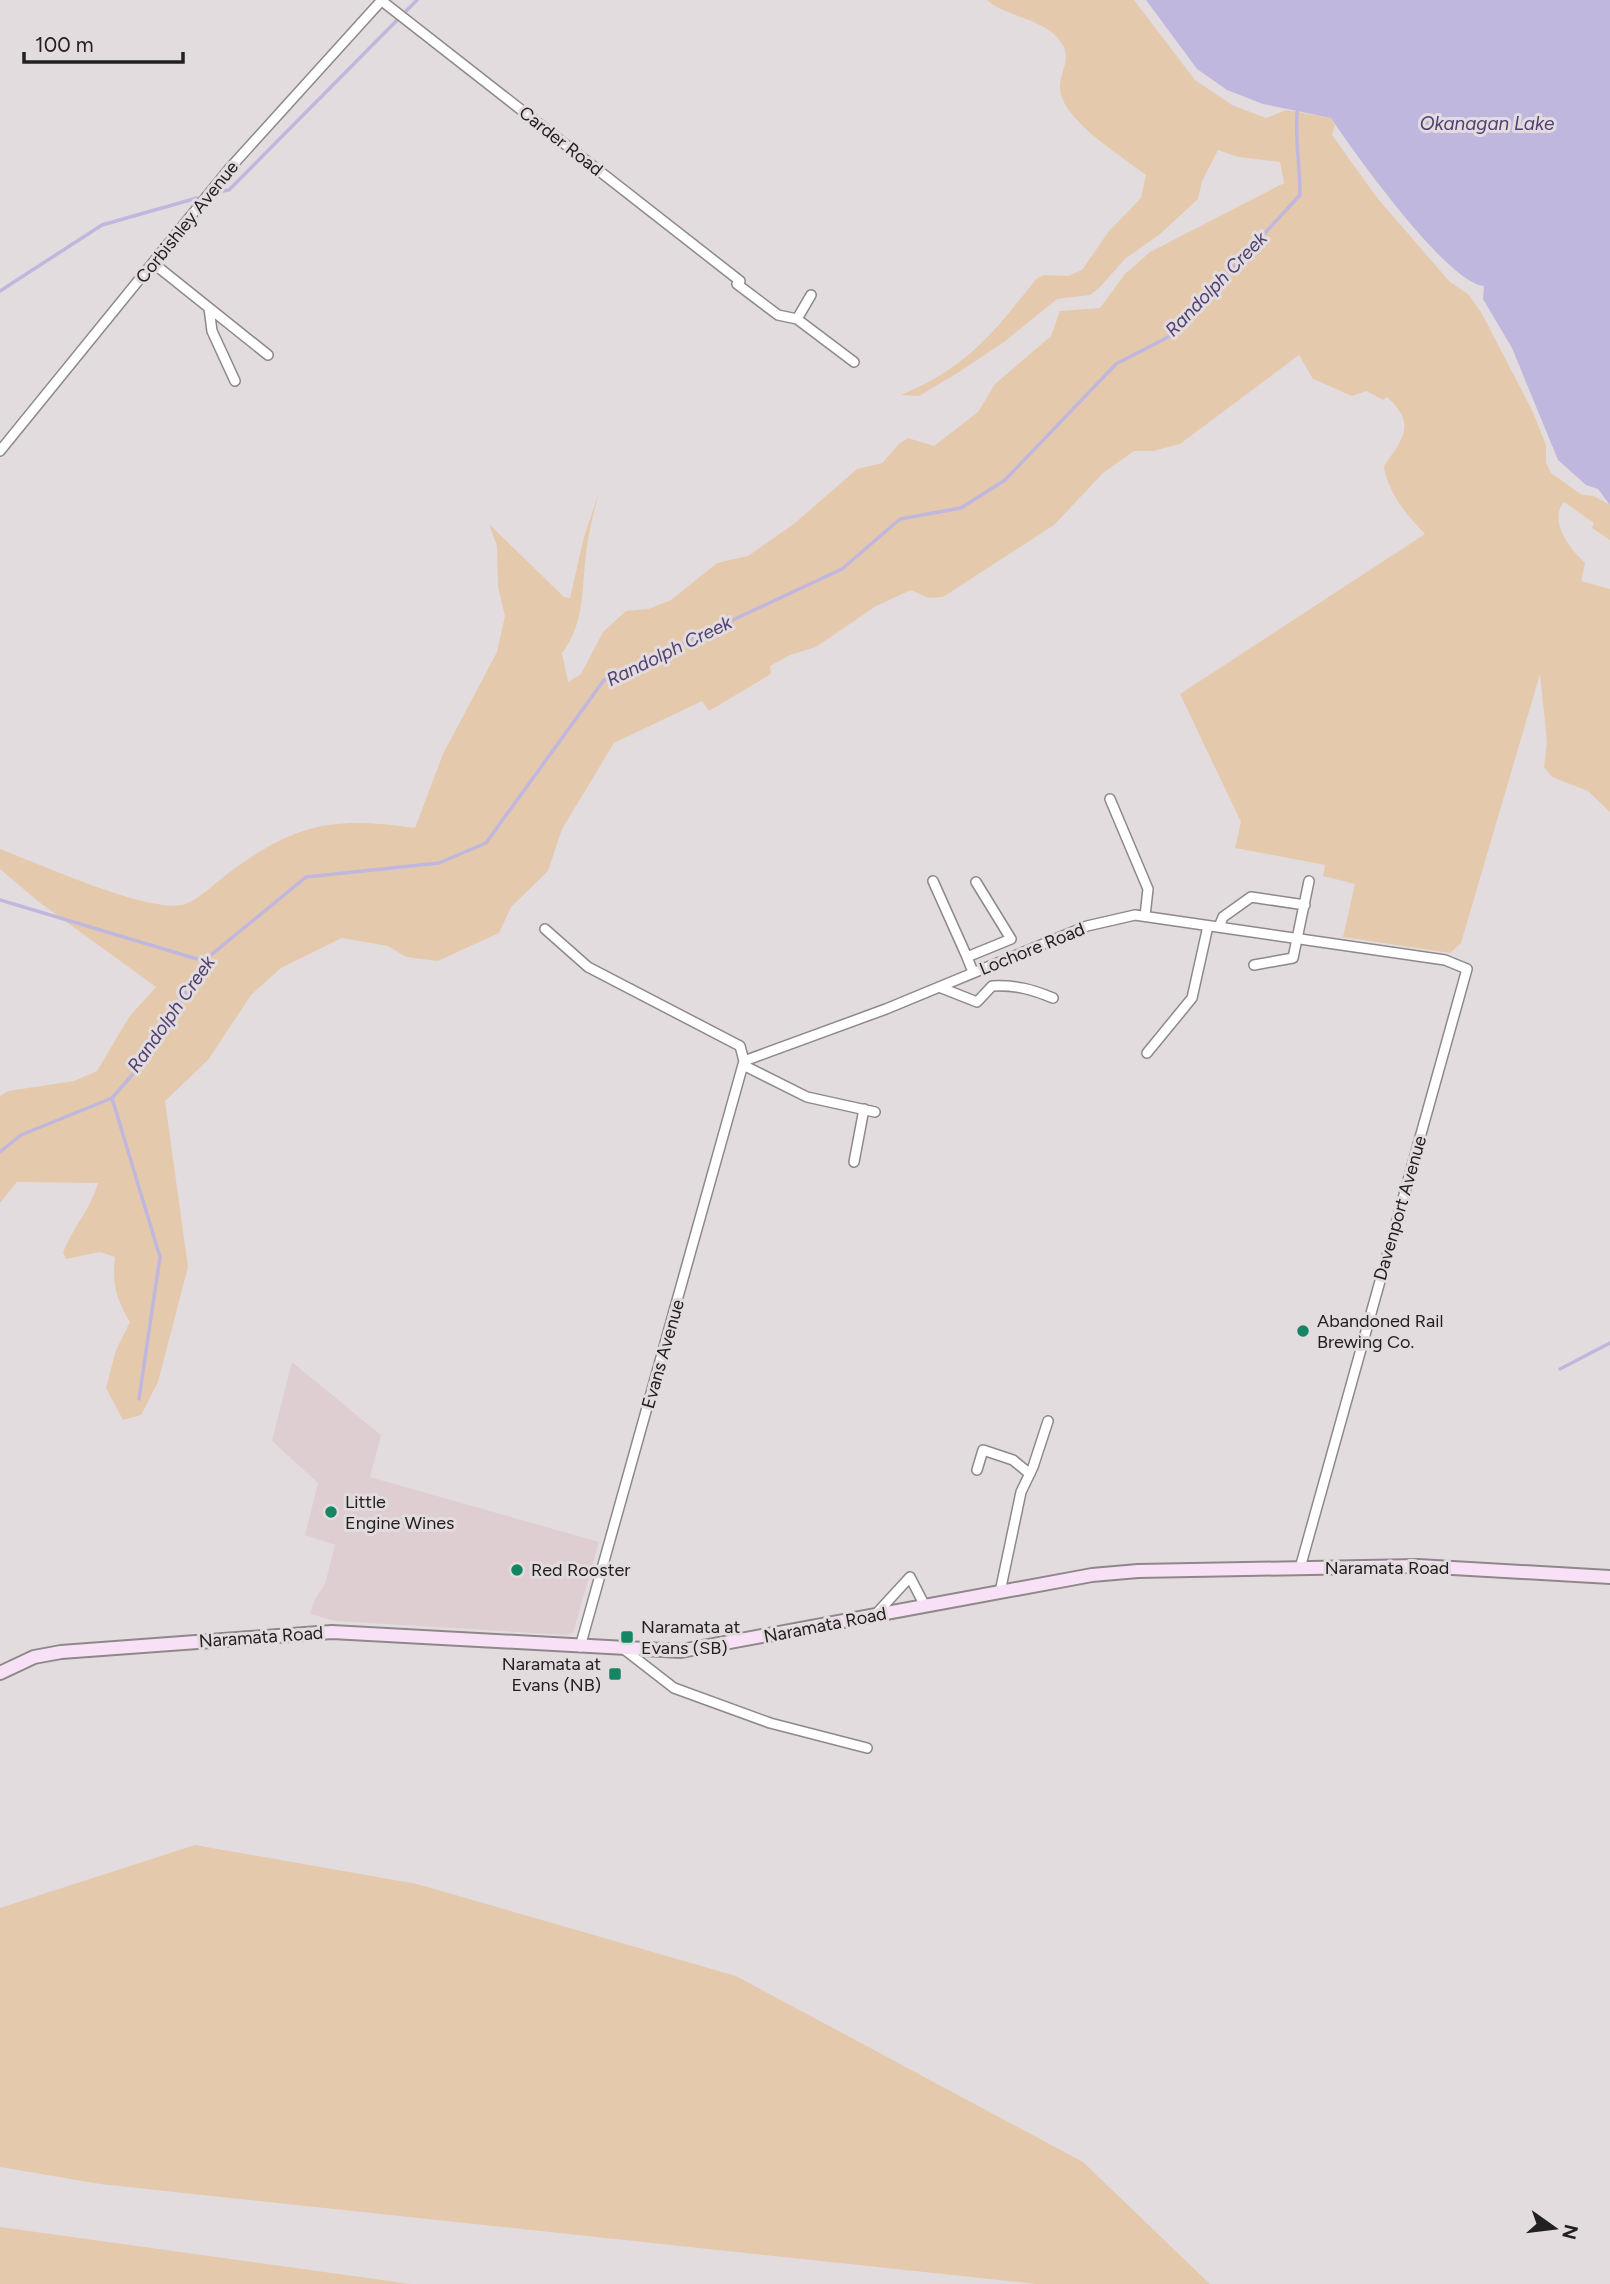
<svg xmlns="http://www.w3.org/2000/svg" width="1610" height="2284" viewBox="0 0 1610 2284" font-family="Figtree,sans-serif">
  <rect width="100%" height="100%" fill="#e3dcde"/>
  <!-- built -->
  <path fill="#deced2" d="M292 1362 381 1435 370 1477 599 1542 573 1633 566 1635 336 1621 310 1614 316 1597 325 1584 335 1545 305 1535 318 1483 272 1441Z"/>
  <!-- green -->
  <path fill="#e5c9ac" d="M987 0H1134L1195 80 1232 105 1266 118 1286 110 1331 118 1335 125 1332 135 1378 199 1450 282 1468 294 1481 312 1532 410 1546 445V462L1551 473 1582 495 1594 496 1610 505V540L1592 528 1594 523 1564 502C1548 521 1570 549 1585 563L1581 581 1610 589V812L1588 791 1552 777 1544 767 1547 742 1540 674 1461 943 1450 953 1343 937 1355 884 1323 876 1325 865 1235 848 1241 822 1180 694 1425 534C1407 516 1387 491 1384 466 1403 439 1417 424 1387 397L1383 400 1367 391 1352 396 1313 379 1299 355 1180 444 1153 451H1134L1103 473 1054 525 943 597 928 598 911 590 876 606 816 647 790 655 770 666 771 674 709 711 702 701 614 743 562 829 548 871 511 907 499 933 438 961 406 957 388 946 342 938 281 968 251 995 208 1060 165 1101 188 1267 158 1382 141 1415 123 1420 106 1388 116 1350 130 1322C116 1299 112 1283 115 1257L100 1252 66 1259 63 1253C72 1228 91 1209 98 1183L17 1182 0 1203V1096L8 1091 74 1081 97 1071 129 1017 156 987 39 902 0 869V849C40 864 145 912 182 905 197 902 217 881 230 872 296 823 334 816 415 828L443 754 497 652 505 616 498 587 497 546 489 524 564 597 570 598 584 537 599 492C593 515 587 539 585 563 582 595 583 626 562 653L568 682 581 674 603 632 626 611 648 609 671 600 717 563 748 556 795 523 857 469 882 463 899 444 908 438 934 446 978 412 995 384 1051 336 1060 311 1100 308 1125 274 1150 252 1284 183 1280 162 1238 157 1218 150 1202 181 1198 199 1160 234 1125 259 1100 287 1090 295 1057 299 1004 342 959 372 919 396 901 395C967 368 994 332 1037 278L1045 275 1068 276 1082 270 1109 231 1141 198 1146 175C1123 157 1062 120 1060 89 1059 72 1073 59 1061 42 1044 18 1008 18 987 0Z
    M195 1845 417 1884 736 1976 1083 2162 1210 2284H1036L100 2184 0 2167V1908Z
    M0 2227 411 2284H0Z"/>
  <!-- water -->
  <path fill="#c0b7de" d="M1146 0H1610V505L1598 489 1586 485 1558 460 1512 348 1483 299 1484 286C1448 284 1353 151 1331 118L1263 104 1227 90 1197 69Z"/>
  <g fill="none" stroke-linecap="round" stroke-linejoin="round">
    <!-- stream -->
    <path stroke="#c0b7de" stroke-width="3.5" d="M223 191 229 190 417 0
      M0 291 102 225 197 198
      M0 900 207 962
      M112 1098 160 1257 139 1399
      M0 1152 21 1135 112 1098 132 1075 211 955 306 877 439 863 486 843 604 680 842 569 900 519 961 508 1005 480 1116 364 1170 336 1300 195C1300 166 1295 140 1297 112
      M1560 1369 1610 1343"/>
    <defs>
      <path id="minor" d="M382 1 740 281
        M153 263 268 355
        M737 284 778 315 797 319 811 295
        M209 308 212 331 235 381
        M797 319 854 362
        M0 451 229 169 382 0
        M1110 799 1148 889 1145 916
        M933 881 967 957
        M1219 927 1223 917 1251 897 1305 905
        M545 929 588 967 740 1046 744 1061 886 1009 1087 926 1135 915 1445 960 1467 969 1300 1568
        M1254 965 1293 958 1309 881
        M973 972 967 957 1011 939 976 882
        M939 987 977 1002 992 986C1016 985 1031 989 1053 998
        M1147 1053 1192 998 1208 926
        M743 1065 807 1097 875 1112
        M854 1162 864 1109
        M977 1470 983 1450 1013 1460 1030 1474
        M1000 1592 1021 1492 1033 1467 1048 1421
        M876 1614 910 1577 925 1606
        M580 1647 744 1061
        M625 1650 674 1688 770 1723 867 1748"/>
      <path id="secondary" d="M0 1673 34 1657 61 1652 332 1632 681 1651 1092 1575 1138 1571 1418 1566 1610 1577"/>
    </defs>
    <!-- minor casing -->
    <use href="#minor" stroke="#8e8889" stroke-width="12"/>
    <!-- secondary casing -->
    <use href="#secondary" stroke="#8e8889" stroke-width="16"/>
    <!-- minor -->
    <use href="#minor" stroke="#fff" stroke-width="9"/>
    <!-- secondary -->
    <use href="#secondary" stroke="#f8e1f6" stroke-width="12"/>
  </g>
  <!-- markers -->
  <g fill="#158564" stroke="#e3dcde" stroke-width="2.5">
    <circle cx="1303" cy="1331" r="7"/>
    <circle cx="331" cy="1512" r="7"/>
    <circle cx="517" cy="1570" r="7"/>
    <rect x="620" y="1630" width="14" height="14" rx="3.5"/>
    <rect x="608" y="1667" width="14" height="14" rx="3.5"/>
  </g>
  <g text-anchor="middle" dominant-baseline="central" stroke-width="6" stroke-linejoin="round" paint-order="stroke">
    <!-- street labels -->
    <g font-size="18" fill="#232021" stroke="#e3dcde">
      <text transform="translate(561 141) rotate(38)">Carder Road</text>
      <text transform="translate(187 222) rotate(-51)">Corbishley Avenue</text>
      <text transform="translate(1032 949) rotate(-22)">Lochore Road</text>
      <text transform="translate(1400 1208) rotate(-74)">Davenport Avenue</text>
      <text transform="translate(663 1354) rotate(-74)">Evans Avenue</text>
      <text x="1387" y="1568">Naramata Road</text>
      <text transform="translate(825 1625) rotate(-11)">Naramata Road</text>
      <text transform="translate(261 1637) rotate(-4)">Naramata Road</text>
    </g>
    <!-- poi labels -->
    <g font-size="18" fill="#232021" stroke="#e3dcde" text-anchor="start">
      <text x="1317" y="1321">Abandoned Rail<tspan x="1317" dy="21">Brewing Co.</tspan></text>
      <text x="345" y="1502">Little<tspan x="345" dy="21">Engine Wines</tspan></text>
      <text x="531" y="1570">Red Rooster</text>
      <text x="641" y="1627">Naramata at<tspan x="641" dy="21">Evans (SB)</tspan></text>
      <text x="601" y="1664" text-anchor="end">Naramata at<tspan x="601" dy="21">Evans (NB)</tspan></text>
    </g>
    <!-- water labels -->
    <g font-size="19" font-style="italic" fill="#4e4073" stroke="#e3dcde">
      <text x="1487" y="123">Okanagan Lake</text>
      <text transform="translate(1216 284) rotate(-46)">Randolph Creek</text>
      <text transform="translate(669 651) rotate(-26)">Randolph Creek</text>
      <text transform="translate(171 1014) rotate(-55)">Randolph Creek</text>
    </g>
  </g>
  <!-- north arrow -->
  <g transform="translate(1554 2228) rotate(104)" stroke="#e3dcde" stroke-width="5" paint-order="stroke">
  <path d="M0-5L12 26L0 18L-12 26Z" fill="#232021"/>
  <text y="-10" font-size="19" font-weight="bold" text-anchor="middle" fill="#232021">N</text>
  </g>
  <!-- scale -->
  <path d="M24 52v10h159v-10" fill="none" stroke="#232021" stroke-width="3.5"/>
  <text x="35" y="52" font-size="21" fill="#232021" stroke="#e3dcde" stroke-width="5" paint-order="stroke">100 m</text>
</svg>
